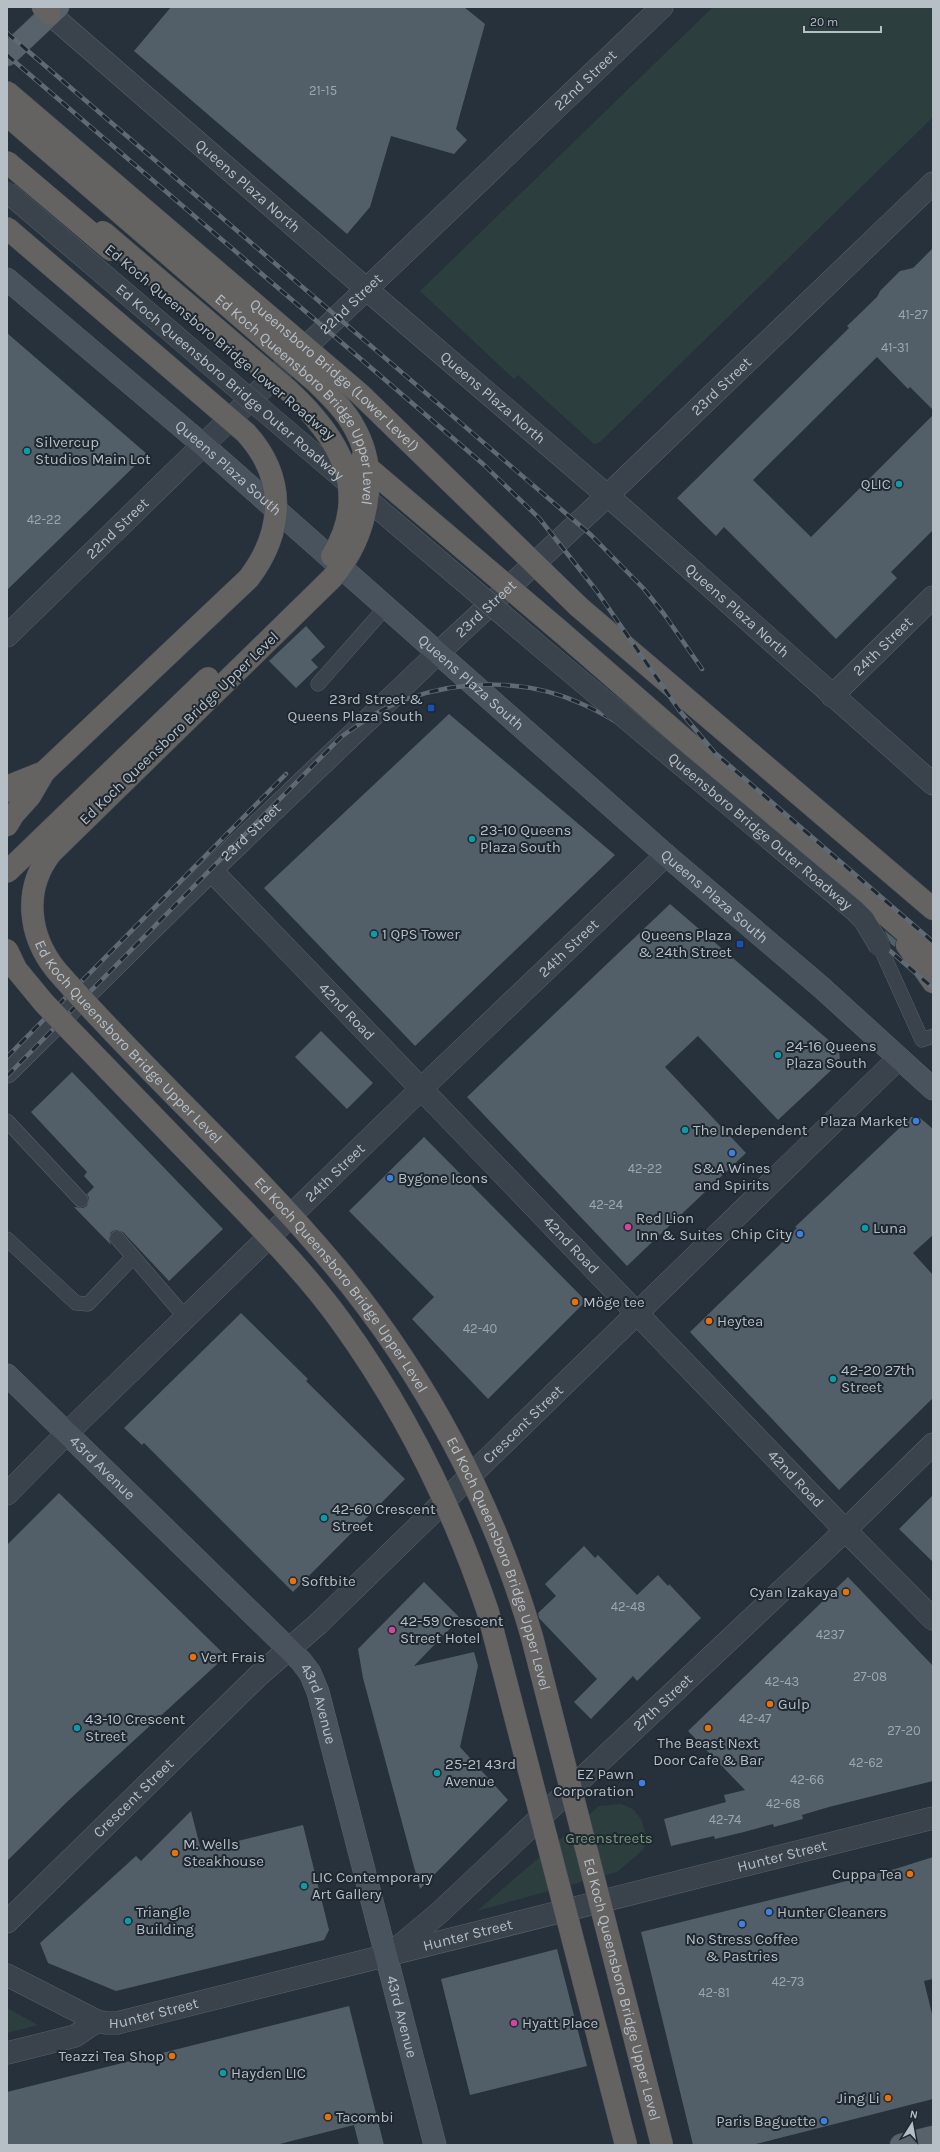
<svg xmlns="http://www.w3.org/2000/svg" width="940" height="2152" viewBox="0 0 940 2152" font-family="Karla,sans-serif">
  <rect width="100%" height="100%" fill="#27313b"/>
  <!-- green -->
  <path fill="#2c3f3e" d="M713 7H933V117L600 442 594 444 518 375 514 379 420 291Z
    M621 1804 633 1809 641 1819 647 1838 643 1850 617 1872 477 1911 599 1806Z
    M7 2008 38 2025 7 2033Z"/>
  <!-- building -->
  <path fill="#525e68" d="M171 7H464L485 24 456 129 467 140 454 154 391 136 370 207 347 234 134 51Z
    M933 248V410L910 387 908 389 877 357 753 480 811 537 933 415V530L891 572 897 578 836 639 724 527 716 536 677 498 849 328 847 326 877 297 880 291 900 271 913 268Z
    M7 333 147 454 7 590Z
    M306 626 325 647 311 660 318 667 296 688 269 661Z
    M449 714 615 855 415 1046 264 888Z
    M670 904 839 1049 840 1062 778 1120 698 1036 665 1067 746 1153 627 1266 467 1097Z
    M884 930 896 940 895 947 891 944Z
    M321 1031 373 1083 347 1109 295 1057Z
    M72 1072 223 1229 169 1281 123 1232 116 1230 111 1232 109 1239 111 1245 74 1207 83 1208 87 1206 89 1198 87 1194 94 1187 84 1176 87 1172 31 1112Z
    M911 1117H919L933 1129V1235L913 1253 933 1275V1398L839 1490 690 1332 797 1228 795 1227Z
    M424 1137 586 1301 488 1399 412 1319 434 1297 349 1211Z
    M241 1313 308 1379 306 1381 405 1479 293 1592 144 1443 142 1445 124 1428Z
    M59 1493 226 1656 69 1800 7 1861V1545Z
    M933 1495V1562L899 1529Z
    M584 1546 595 1558 598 1555 637 1595 658 1575 668 1586 669 1584 701 1618 637 1681 633 1676 591 1719 574 1702 597 1679 539 1618 538 1613 556 1596 545 1584Z
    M848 1577 933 1666V1781L829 1807 802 1815 803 1819 774 1827 773 1824 744 1832 715 1839 714 1836 671 1846 664 1819 726 1802 724 1795 745 1790 688 1731Z
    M424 1582 460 1618 414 1666 474 1652 478 1666 460 1747 508 1800 420 1889 363 1678 358 1649Z
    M191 1811 201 1850 303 1825 329 1930 324 1940 116 1991 48 1963 40 1943 136 1856 141 1861Z
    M933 1857V1979L924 1981 933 2018V2099L752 2145H693L641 1932 895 1869Z
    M557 1949 587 2066 470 2095 441 1979Z
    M349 2006 384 2145H359L354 2125 276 2145H7V2092Z"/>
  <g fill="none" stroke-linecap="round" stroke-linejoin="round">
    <defs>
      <path id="service" d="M318 684 386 607
        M880 947 922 1040 933 1036
        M7 1121 81 1200
        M117 1238 186 1318
        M7 1239 76 1303 88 1304 133 1257"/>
      <g id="minor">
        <path id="s1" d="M7 636 203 445 662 7"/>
        <path id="s2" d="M438 653 606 497 933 183"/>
        <path id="s3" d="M832 696 933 597"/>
        <path id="s4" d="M211 870 845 1530 933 1619"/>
        <path id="s5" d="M7 1494 67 1433 422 1088 666 855"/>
        <path id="s6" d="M7 1922 259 1675 318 1624 899 1058"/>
        <path id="s7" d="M390 1954 439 1913 830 1545 933 1444"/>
        <path id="s8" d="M7 1975 97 2021 106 2023H117L933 1818"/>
        <path d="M7 2053 75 2036 97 2021"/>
      </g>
      <g id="tertiary">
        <path id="s9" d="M50 14 386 306 631 516 933 784"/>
        <path id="s10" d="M7 1072 211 870 438 653"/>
      </g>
      <g id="secondary">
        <path id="s11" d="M7 279 203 445 666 855 821 987 933 1089"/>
        <path id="s12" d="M7 1375 301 1661 310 1673 318 1692 435 2145"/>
      </g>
      <path id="primary" d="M7 55 58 7
        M901 2145 933 2137"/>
      <path id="trunk" d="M43 7 50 14
        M579 607 933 909
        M560 631 933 956
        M7 791 14 784 44 772
        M7 825 13 815 30 796 44 772
        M907 945 933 982"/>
    </defs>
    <!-- service casing -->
    <use href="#service" stroke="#586169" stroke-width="15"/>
    <!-- minor casing -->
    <use href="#minor" stroke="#586169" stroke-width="23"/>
    <!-- tertiary casing -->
    <use href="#tertiary" stroke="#586169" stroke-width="23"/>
    <!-- secondary casing -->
    <use href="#secondary" stroke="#586169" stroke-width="23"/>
    <!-- primary casing -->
    <use href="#primary" stroke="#434c54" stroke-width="23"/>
    <!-- trunk casing -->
    <use href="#trunk" stroke="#454e56" stroke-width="23"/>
    <!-- service -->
    <use href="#service" stroke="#3a434b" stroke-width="14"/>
    <!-- minor -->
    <use href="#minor" stroke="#3a434b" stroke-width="22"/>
    <!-- tertiary -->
    <use href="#tertiary" stroke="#3a434b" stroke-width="22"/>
    <!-- secondary -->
    <use href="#secondary" stroke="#49535d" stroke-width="22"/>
    <!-- primary -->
    <use href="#primary" stroke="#58626b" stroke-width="22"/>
    <!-- trunk -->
    <use href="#trunk" stroke="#646362" stroke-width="22"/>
    <defs>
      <path id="rail" d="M7 33 591 535 644 589 664 614 702 669
        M7 55 483 464 539 518 596 590 679 710 715 753 933 942
        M7 1057 286 774
        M7 1076 341 737C362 722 383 707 407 699 463 679 528 679 582 704 605 714 627 728 648 742L933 988"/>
    </defs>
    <!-- rail casing -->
    <use href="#rail" stroke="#5f6a74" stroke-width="4.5"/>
    <!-- rail -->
    <use href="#rail" stroke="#1f2830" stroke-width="3" stroke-dasharray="9" stroke-linecap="butt"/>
    <defs>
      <g id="pedestrian-bridge">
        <path id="s13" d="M7 192 544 650 854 910 864 920 880 947"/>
      </g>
      <g id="trunk-bridge">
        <path id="s14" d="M7 92 360 394 579 607"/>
        <path id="s15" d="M7 115 316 382C330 396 345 410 354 427 382 475 366 538 332 578L51 853C23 889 28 935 56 970 145 1072 247 1161 334 1265 424 1373 493 1502 532 1637L662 2145"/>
        <path d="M7 162 111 250"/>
        <path d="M7 228 246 433C286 477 285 530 249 578L44 772"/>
        <path d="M103 232 287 389C337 435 373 490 332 556"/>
        <path d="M360 461 560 631"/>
        <path d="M7 872 208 678"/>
        <path d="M7 950 16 969 44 1003C100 1061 156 1119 212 1177 257 1224 304 1270 342 1323 406 1412 453 1508 488 1612L626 2145"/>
      </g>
    </defs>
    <!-- pedestrian-bridge casing -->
    <use href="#pedestrian-bridge" stroke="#586169" stroke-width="22" stroke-linecap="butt"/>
    <!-- trunk-bridge casing -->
    <use href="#trunk-bridge" stroke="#454e56" stroke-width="23" stroke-linecap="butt"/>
    <!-- pedestrian-bridge -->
    <use href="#pedestrian-bridge" stroke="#3a434b" stroke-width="21"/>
    <!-- trunk-bridge -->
    <use href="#trunk-bridge" stroke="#646362" stroke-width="22"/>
  </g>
  <!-- markers -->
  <g fill="#0f9aa8" stroke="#1f2830" stroke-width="1.5">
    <circle cx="27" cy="451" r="4"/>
    <circle cx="899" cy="484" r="4"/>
    <circle cx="472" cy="839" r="4"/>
    <circle cx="374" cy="934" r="4"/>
    <circle cx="778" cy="1055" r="4"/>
    <circle cx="685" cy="1130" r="4"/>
    <circle cx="865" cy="1228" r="4"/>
    <circle cx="833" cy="1379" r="4"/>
    <circle cx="324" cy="1518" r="4"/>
    <circle cx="77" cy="1728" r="4"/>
    <circle cx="437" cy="1773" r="4"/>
    <circle cx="304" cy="1886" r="4"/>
    <circle cx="128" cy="1921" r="4"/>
    <circle cx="223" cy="2073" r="4"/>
  </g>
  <g fill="#1a4fb4" stroke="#1f2830" stroke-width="1.5">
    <rect x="427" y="704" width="8" height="8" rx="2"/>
    <rect x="736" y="940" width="8" height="8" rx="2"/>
  </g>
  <g fill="#3f7fe0" stroke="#1f2830" stroke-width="1.5">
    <circle cx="916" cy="1121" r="4"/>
    <circle cx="732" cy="1153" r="4"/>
    <circle cx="390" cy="1178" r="4"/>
    <circle cx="800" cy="1234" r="4"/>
    <circle cx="642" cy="1783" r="4"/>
    <circle cx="769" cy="1912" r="4"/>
    <circle cx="742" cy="1924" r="4"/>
    <circle cx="824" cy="2121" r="4"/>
  </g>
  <g fill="#d1479c" stroke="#1f2830" stroke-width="1.5">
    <circle cx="628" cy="1227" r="4"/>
    <circle cx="392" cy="1630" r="4"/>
    <circle cx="514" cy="2023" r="4"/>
  </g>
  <g fill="#e8710a" stroke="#1f2830" stroke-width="1.5">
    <circle cx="575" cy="1302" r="4"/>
    <circle cx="709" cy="1321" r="4"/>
    <circle cx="293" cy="1581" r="4"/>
    <circle cx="846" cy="1592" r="4"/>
    <circle cx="193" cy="1657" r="4"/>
    <circle cx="770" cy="1704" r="4"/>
    <circle cx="708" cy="1728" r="4"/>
    <circle cx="175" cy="1853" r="4"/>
    <circle cx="910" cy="1874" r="4"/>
    <circle cx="172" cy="2056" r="4"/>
    <circle cx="888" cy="2098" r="4"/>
    <circle cx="328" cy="2117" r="4"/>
  </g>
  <g text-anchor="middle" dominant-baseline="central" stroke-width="4" stroke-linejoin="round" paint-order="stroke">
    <!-- number labels -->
    <g font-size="13" fill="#9da6ae">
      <text x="323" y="90">21-15</text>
      <text x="913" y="314">41-27</text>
      <text x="895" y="347">41-31</text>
      <text x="44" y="519">42-22</text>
      <text x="645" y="1168">42-22</text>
      <text x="606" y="1204">42-24</text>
      <text x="480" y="1328">42-40</text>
      <text x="628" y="1606">42-48</text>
      <text x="830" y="1634">4237</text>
      <text x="870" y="1676">27-08</text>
      <text x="782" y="1681">42-43</text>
      <text x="755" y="1718">42-47</text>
      <text x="904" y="1730">27-20</text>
      <text x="866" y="1762">42-62</text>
      <text x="807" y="1779">42-66</text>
      <text x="783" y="1803">42-68</text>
      <text x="725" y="1819">42-74</text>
      <text x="788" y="1981">42-73</text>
      <text x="714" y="1992">42-81</text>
    </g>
    <!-- street labels -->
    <g font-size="15" fill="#b6bec6" stroke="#1f2830">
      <text stroke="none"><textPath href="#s1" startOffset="802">22nd Street</textPath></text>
      <text stroke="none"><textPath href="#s9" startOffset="262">Queens Plaza North</textPath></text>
      <text stroke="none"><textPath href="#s1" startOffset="478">22nd Street</textPath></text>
      <text transform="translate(220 342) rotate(40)">Ed Koch Queensboro Bridge Lower Roadway</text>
      <text stroke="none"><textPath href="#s14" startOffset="433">Queensboro Bridge (Lower Level)</textPath></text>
      <text stroke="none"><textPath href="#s13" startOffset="293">Ed Koch Queensboro Bridge Outer Roadway</textPath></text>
      <text stroke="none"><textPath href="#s2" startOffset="389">23rd Street</textPath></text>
      <text stroke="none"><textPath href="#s9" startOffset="586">Queens Plaza North</textPath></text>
      <text stroke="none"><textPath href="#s15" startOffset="413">Ed Koch Queensboro Bridge Upper Level</textPath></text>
      <text stroke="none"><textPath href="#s11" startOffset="291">Queens Plaza South</textPath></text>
      <text stroke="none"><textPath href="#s1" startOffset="154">22nd Street</textPath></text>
      <text stroke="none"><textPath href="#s2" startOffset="65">23rd Street</textPath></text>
      <text stroke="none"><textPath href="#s9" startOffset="910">Queens Plaza North</textPath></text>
      <text stroke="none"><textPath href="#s3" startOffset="71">24th Street</textPath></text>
      <text stroke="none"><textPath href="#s11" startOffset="615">Queens Plaza South</textPath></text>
      <text transform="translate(179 728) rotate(-44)">Ed Koch Queensboro Bridge Upper Level</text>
      <text stroke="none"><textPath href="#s10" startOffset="342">23rd Street</textPath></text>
      <text stroke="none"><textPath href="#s13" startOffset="988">Queensboro Bridge Outer Roadway</textPath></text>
      <text stroke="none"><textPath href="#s11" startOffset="939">Queens Plaza South</textPath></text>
      <text stroke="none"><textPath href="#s5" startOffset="783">24th Street</textPath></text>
      <text stroke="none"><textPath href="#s4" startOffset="196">42nd Road</textPath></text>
      <text stroke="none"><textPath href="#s15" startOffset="1251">Ed Koch Queensboro Bridge Upper Level</textPath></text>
      <text stroke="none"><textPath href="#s5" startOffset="459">24th Street</textPath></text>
      <text stroke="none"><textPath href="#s4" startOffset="520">42nd Road</textPath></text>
      <text stroke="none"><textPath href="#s15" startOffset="1575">Ed Koch Queensboro Bridge Upper Level</textPath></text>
      <text stroke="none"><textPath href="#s6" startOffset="717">Crescent Street</textPath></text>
      <text stroke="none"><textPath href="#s12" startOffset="133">43rd Avenue</textPath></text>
      <text stroke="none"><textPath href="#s4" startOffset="844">42nd Road</textPath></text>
      <text stroke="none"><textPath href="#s15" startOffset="1899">Ed Koch Queensboro Bridge Upper Level</textPath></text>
      <text stroke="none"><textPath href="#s7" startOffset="371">27th Street</textPath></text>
      <text stroke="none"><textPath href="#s12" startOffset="457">43rd Avenue</textPath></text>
      <text stroke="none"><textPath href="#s6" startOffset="177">Crescent Street</textPath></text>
      <text stroke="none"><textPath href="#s8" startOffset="807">Hunter Street</textPath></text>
      <text stroke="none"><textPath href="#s8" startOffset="483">Hunter Street</textPath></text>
      <text stroke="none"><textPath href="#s15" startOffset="2343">Ed Koch Queensboro Bridge Upper Level</textPath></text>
      <text stroke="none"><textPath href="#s8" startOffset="159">Hunter Street</textPath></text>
      <text stroke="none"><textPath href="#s12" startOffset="781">43rd Avenue</textPath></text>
    </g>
    <!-- poi labels -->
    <g font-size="15" fill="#b6bec6" stroke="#1f2830" text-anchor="start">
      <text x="35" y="442">Silvercup<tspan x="35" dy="17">Studios Main Lot</tspan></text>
      <text x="891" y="484" text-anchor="end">QLIC</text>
      <text x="423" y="699" text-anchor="end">23rd Street &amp;<tspan x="423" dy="17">Queens Plaza South</tspan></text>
      <text x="480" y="830">23-10 Queens<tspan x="480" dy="17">Plaza South</tspan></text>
      <text x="382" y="934">1 QPS Tower</text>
      <text x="732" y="935" text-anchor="end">Queens Plaza<tspan x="732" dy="17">&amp; 24th Street</tspan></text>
      <text x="786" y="1046">24-16 Queens<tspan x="786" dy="17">Plaza South</tspan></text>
      <text x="908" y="1121" text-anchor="end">Plaza Market</text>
      <text x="693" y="1130">The Independent</text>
      <text x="732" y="1168" text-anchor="middle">S&amp;A Wines<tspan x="732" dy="17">and Spirits</tspan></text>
      <text x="398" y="1178">Bygone Icons</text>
      <text x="636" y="1218">Red Lion<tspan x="636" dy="17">Inn &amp; Suites</tspan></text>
      <text x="873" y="1228">Luna</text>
      <text x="792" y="1234" text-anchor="end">Chip City</text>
      <text x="583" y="1302">Möge tee</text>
      <text x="717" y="1321">Heytea</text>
      <text x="841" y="1370">42-20 27th<tspan x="841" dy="17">Street</tspan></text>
      <text x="332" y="1509">42-60 Crescent<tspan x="332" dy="17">Street</tspan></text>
      <text x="301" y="1581">Softbite</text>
      <text x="838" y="1592" text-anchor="end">Cyan Izakaya</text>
      <text x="400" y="1621">42-59 Crescent<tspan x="400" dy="17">Street Hotel</tspan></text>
      <text x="201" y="1657">Vert Frais</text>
      <text x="778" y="1704">Gulp</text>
      <text x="85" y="1719">43-10 Crescent<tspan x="85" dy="17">Street</tspan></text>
      <text x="708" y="1743" text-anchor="middle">The Beast Next<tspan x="708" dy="17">Door Cafe &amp; Bar</tspan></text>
      <text x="445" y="1764">25-21 43rd<tspan x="445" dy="17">Avenue</tspan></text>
      <text x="634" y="1774" text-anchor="end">EZ Pawn<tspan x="634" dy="17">Corporation</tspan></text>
      <text x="183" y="1844">M. Wells<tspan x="183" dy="17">Steakhouse</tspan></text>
      <text x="902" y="1874" text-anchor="end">Cuppa Tea</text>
      <text x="312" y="1877">LIC Contemporary<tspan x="312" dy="17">Art Gallery</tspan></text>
      <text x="136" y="1912">Triangle<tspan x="136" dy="17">Building</tspan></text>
      <text x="777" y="1912">Hunter Cleaners</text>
      <text x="742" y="1939" text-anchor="middle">No Stress Coffee<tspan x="742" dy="17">&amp; Pastries</tspan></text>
      <text x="522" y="2023">Hyatt Place</text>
      <text x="164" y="2056" text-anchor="end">Teazzi Tea Shop</text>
      <text x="231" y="2073">Hayden LIC</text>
      <text x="880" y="2098" text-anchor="end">Jing Li</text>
      <text x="336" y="2117">Tacombi</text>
      <text x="816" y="2121" text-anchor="end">Paris Baguette</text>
    </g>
    <!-- park labels -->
    <g font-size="15" fill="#77997c" stroke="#1f2830">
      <text x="609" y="1838">Greenstreets</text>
    </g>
  </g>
  <!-- border -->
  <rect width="940" height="2152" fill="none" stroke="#b6bec6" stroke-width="16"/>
  <!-- north arrow -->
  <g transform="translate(912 2124) rotate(11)" stroke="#1f2830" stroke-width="3" paint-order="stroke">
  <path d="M0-3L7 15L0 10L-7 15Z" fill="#b6bec6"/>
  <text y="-6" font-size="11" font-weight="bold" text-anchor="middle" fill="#b6bec6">N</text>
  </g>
  <!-- scale -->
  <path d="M804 26v6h77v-6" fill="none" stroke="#b6bec6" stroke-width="2"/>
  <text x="810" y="26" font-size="12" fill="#b6bec6" stroke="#1f2830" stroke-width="3" paint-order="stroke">20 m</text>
</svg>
